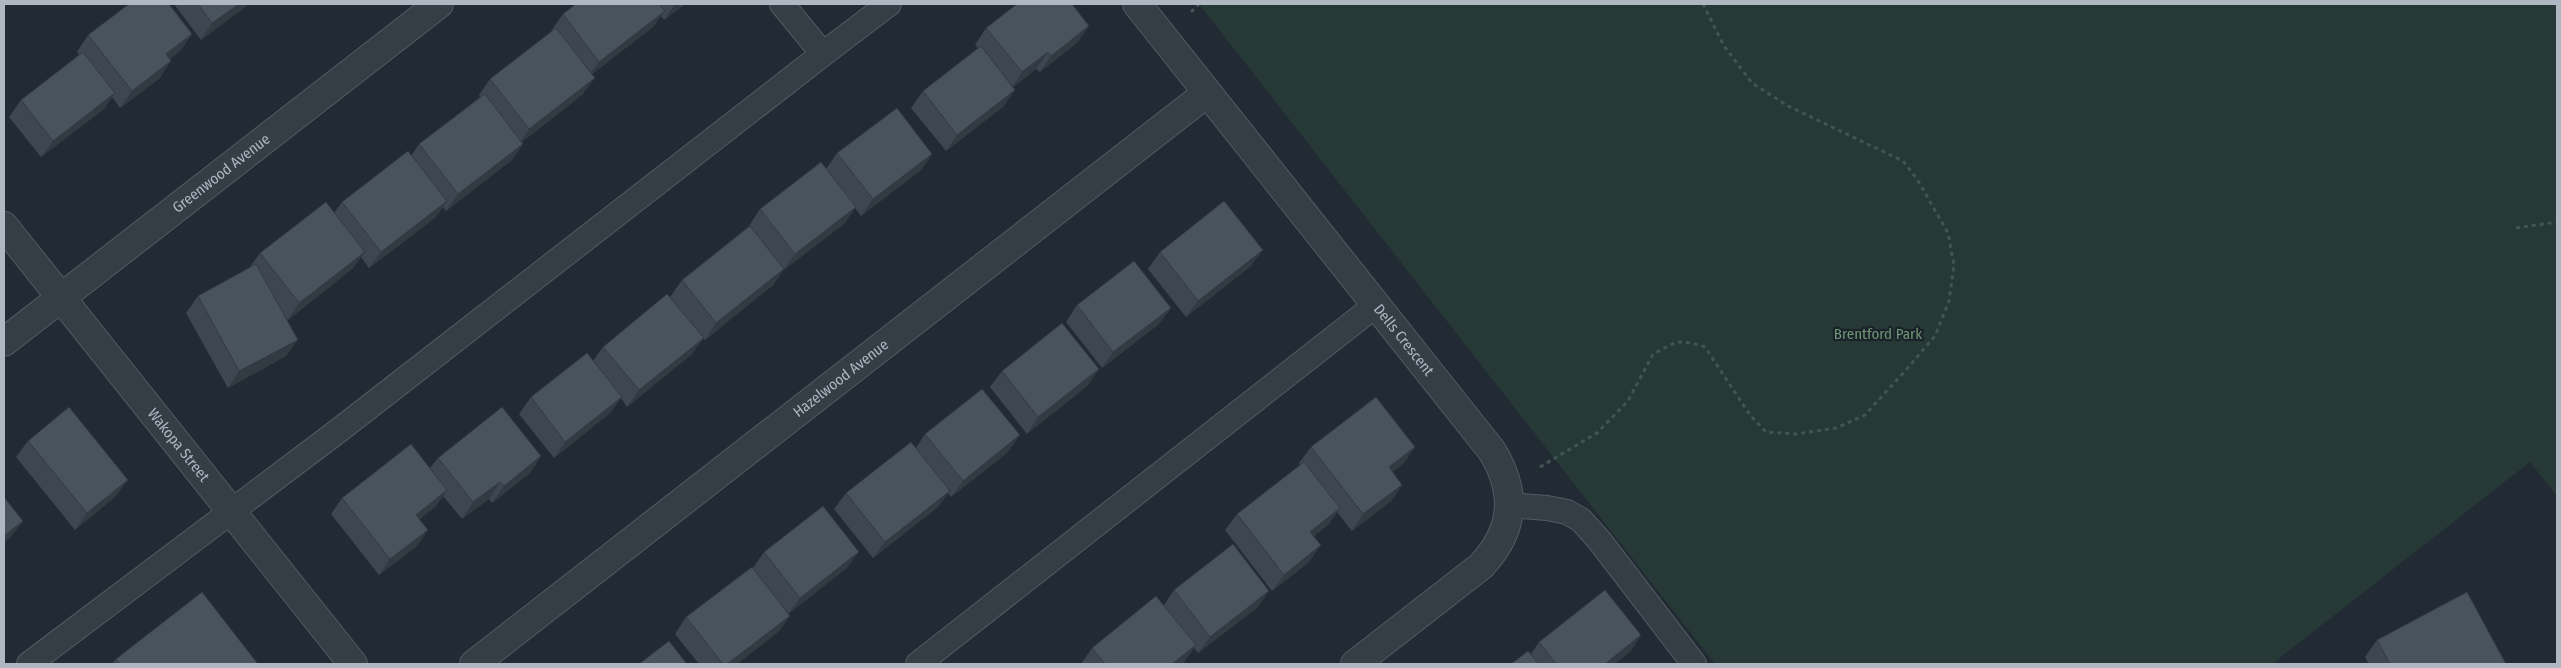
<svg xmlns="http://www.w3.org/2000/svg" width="2561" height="668" viewBox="0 0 2561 668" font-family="'Fira Sans Condensed',sans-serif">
  <rect width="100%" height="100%" fill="#222b34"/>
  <!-- green -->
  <path fill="#263937" d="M1199 4H2557V496L2530 462 2272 664H1715Z"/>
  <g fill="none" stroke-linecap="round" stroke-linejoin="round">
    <defs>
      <path id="lane" d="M823 54 889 4
        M1509 505 1547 508 1567 512 1581 520 1599 540 1694 664
        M29 664 338 431 823 54 782 4
        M918 664 1376 305"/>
      <g id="street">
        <path id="s1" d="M1137 4 1492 451C1517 492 1515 530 1481 566L1355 664"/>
        <path id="s2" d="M4 226 353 664"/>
        <path id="s3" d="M4 342 439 4"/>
        <path id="s4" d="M474 664 1207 93"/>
      </g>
    </defs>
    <!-- lane casing -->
    <use href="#lane" stroke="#525b63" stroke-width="26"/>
    <!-- street casing -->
    <use href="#street" stroke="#525b63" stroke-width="30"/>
    <!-- path -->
    <path stroke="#435455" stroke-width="3" stroke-dasharray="4 4" stroke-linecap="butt" d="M1191 12 1199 4
      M2516 228 2557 222
      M1540 467 1597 433 1628 401 1653 354 1676 342 1692 343 1705 347 1750 415 1766 432 1796 434 1836 428 1865 415 1906 370 1935 336 1949 301 1954 265 1948 233 1917 179 1903 161 1788 106 1752 83 1724 46 1703 4"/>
    <!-- lane -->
    <use href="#lane" stroke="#353d45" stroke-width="24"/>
    <!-- street -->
    <use href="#street" stroke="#353d45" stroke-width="28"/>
  </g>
  <!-- wall -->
  <path fill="#3e4751" d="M174 4H249L201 40Z
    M576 4H685L664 20 661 16 653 27 592 74 583 94 522 142 523 144 512 160 446 211 443 207 435 218 369 268 361 257 353 268 288 320 285 317 286 356 228 388 186 313 198 296 250 267 260 253 334 213 342 202 411 156 419 144 480 97 479 95 490 79 552 31H551L563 14Z
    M986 28 1078 42 1040 72 1036 69 1013 87 1004 106 946 151 911 108 923 91 978 48 975 45Z
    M192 34 181 50 170 59 160 78 120 108 112 97 104 109 41 157 9 117 21 100 79 55 77 52 88 35Z
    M837 153 932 154 921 170 861 216 855 208 844 224 783 270 773 285 705 340 703 338 692 354 627 407 621 398 610 413 554 458 519 414 531 397 593 361 603 347 670 297 682 280 749 226 760 209 826 169Z
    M1160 252 1251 266 1186 317 1148 269Z
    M1077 305 1171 308 1159 324 1102 368 1066 322Z
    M1099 369 1087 386 1027 434 990 387 1002 371Z
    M925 434 1008 452 951 497 948 493 938 507 873 558 834 509 846 493 916 448Z
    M28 441 116 496 75 530 16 457Z
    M1311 447H1415L1403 464 1392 472 1402 485 1391 501 1352 531 1337 512 1329 524 1314 536 1309 562 1272 591 1225 530 1237 514 1300 465 1299 463Z
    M541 456 530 473 492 503 489 499 462 519 443 496 436 506 420 519 417 546 379 575 331 514 342 498 430 468 438 458Z
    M764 552 847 568 788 614 790 616 778 632 737 664H699L675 634 686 617 753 568Z
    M1174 590 1258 607 1198 653 1194 648 1184 662 1181 664H1081L1092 648 1164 605Z
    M1641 635 1630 652 1614 664H1511L1531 654 1539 642Z
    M2377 640 2506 664H2369L2365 657Z
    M116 659 258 664H112Z"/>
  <!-- shaded-wall -->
  <path fill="#323a42" d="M239 4H249L201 40 212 23Z
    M675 4H685L664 20Z
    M665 11 653 27 587 78 599 62Z
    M1089 26 1078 42 1040 72 1051 56Z
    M192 34 181 50 155 71 166 54Z
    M1048 52 1036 69 1011 89 1022 72Z
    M171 61 160 78 120 108 132 91Z
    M595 78 583 94 518 145 529 129Z
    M1015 90 1004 106 946 151 957 135Z
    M115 93 104 109 41 157 53 141Z
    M523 144 512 160 446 211 458 194Z
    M932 154 921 170 861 216 873 199Z
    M447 201 435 218 369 268 381 252Z
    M856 207 844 224 783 271 795 254Z
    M1263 250 1251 266 1186 317 1198 301Z
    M365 252 353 268 288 320 299 303Z
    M784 269 773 285 705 340 716 323Z
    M1171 308 1159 324 1102 368 1113 352Z
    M704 338 692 354 627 407 639 390Z
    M298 340 286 356 228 388 239 371Z
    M1099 369 1087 386 1027 434 1038 417Z
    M622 397 610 413 554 458 565 442Z
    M1020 435 1008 452 951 497 963 481Z
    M1415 447 1403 464 1377 484 1389 467Z
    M541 456 530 473 492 503 504 486Z
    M128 480 116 496 75 530 87 513Z
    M500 482 489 499 462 519 473 502Z
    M1402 485 1391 501 1352 531 1363 514Z
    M447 490 436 506 405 531 416 515Z
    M950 491 938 507 873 558 885 542Z
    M1340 508 1329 524 1299 548 1310 532Z
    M23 521 11 537 4 543V536Z
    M428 530 417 546 379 575 390 559Z
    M1321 545 1309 562 1272 591 1284 575Z
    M859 552 847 568 788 614 800 598Z
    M1269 591 1258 607 1198 653 1210 637Z
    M790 616 778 632 737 664H727Z
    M1641 635 1630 652 1614 664H1605Z
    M1196 645 1184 662 1181 664H1172Z"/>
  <!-- building -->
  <path fill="#48535e" stroke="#323a42" d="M129 4H169L192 34 166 54 171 61 132 91 88 35Z
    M198 4H239L212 23Z
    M576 4H659L665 11 599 62 563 14Z
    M1017 4H1072L1089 26 1051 56 1048 52 1022 72 986 28Z
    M556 28 595 78 529 129 490 79Z
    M981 46 1015 90 957 135 923 91Z
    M83 52 115 93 53 141 21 100Z
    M485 94 523 144 458 194 419 144Z
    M897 108 932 154 873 199 837 153Z
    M408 151 447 201 381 252 342 202Z
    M821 162 856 207 795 254 760 209Z
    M1224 201 1263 250 1198 301 1160 252Z
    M326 202 365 252 299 303 260 253Z
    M750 226 784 269 716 323 682 280Z
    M1134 261 1171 308 1113 352 1077 305Z
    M256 264 298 340 239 371 198 296Z
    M667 294 704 338 639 390 603 347Z
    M1062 323 1099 369 1038 417 1002 371Z
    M587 353 622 397 565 442 531 397Z
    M982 389 1020 435 963 481 925 434Z
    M1376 397 1415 447 1389 467 1402 485 1363 514 1311 447Z
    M69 407 128 480 87 513 28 441Z
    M502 407 541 456 504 486 500 482 473 502 438 458Z
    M911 442 950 491 885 542 846 493Z
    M411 444 447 490 416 515 428 530 390 559 342 498Z
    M1304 462 1340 508 1310 532 1321 545 1284 575 1237 514Z
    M4 497 23 521 4 536Z
    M823 506 859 552 800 598 764 552Z
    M1233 544 1269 591 1210 637 1174 590Z
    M752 567 790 616 727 664H723L686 617Z
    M1605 590 1641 635 1605 664H1556L1539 642Z
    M202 592 258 664H120L116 659Z
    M2467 592 2506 664H2390L2377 640Z
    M1156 596 1196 645 1172 664H1105L1092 648Z
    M669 641 687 664H639Z
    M1528 651 1539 664H1511Z"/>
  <g text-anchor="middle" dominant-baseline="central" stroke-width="4.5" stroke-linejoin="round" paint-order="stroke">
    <!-- street labels -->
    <g font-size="15" fill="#afb8c2" stroke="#1a222a">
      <text stroke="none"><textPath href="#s3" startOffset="275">Greenwood Avenue</textPath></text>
      <text stroke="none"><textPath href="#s1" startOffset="429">Dells Crescent</textPath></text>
      <text stroke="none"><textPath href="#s4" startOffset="465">Hazelwood Avenue</textPath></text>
      <text stroke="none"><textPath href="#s2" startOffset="280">Wakopa Street</textPath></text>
    </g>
    <!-- park labels -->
    <g font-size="15" fill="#709676" stroke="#1a222a">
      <text x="1878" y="334">Brentford Park</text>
    </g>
  </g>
  <!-- border -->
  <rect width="2561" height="668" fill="none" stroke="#afb8c2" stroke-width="10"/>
</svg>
